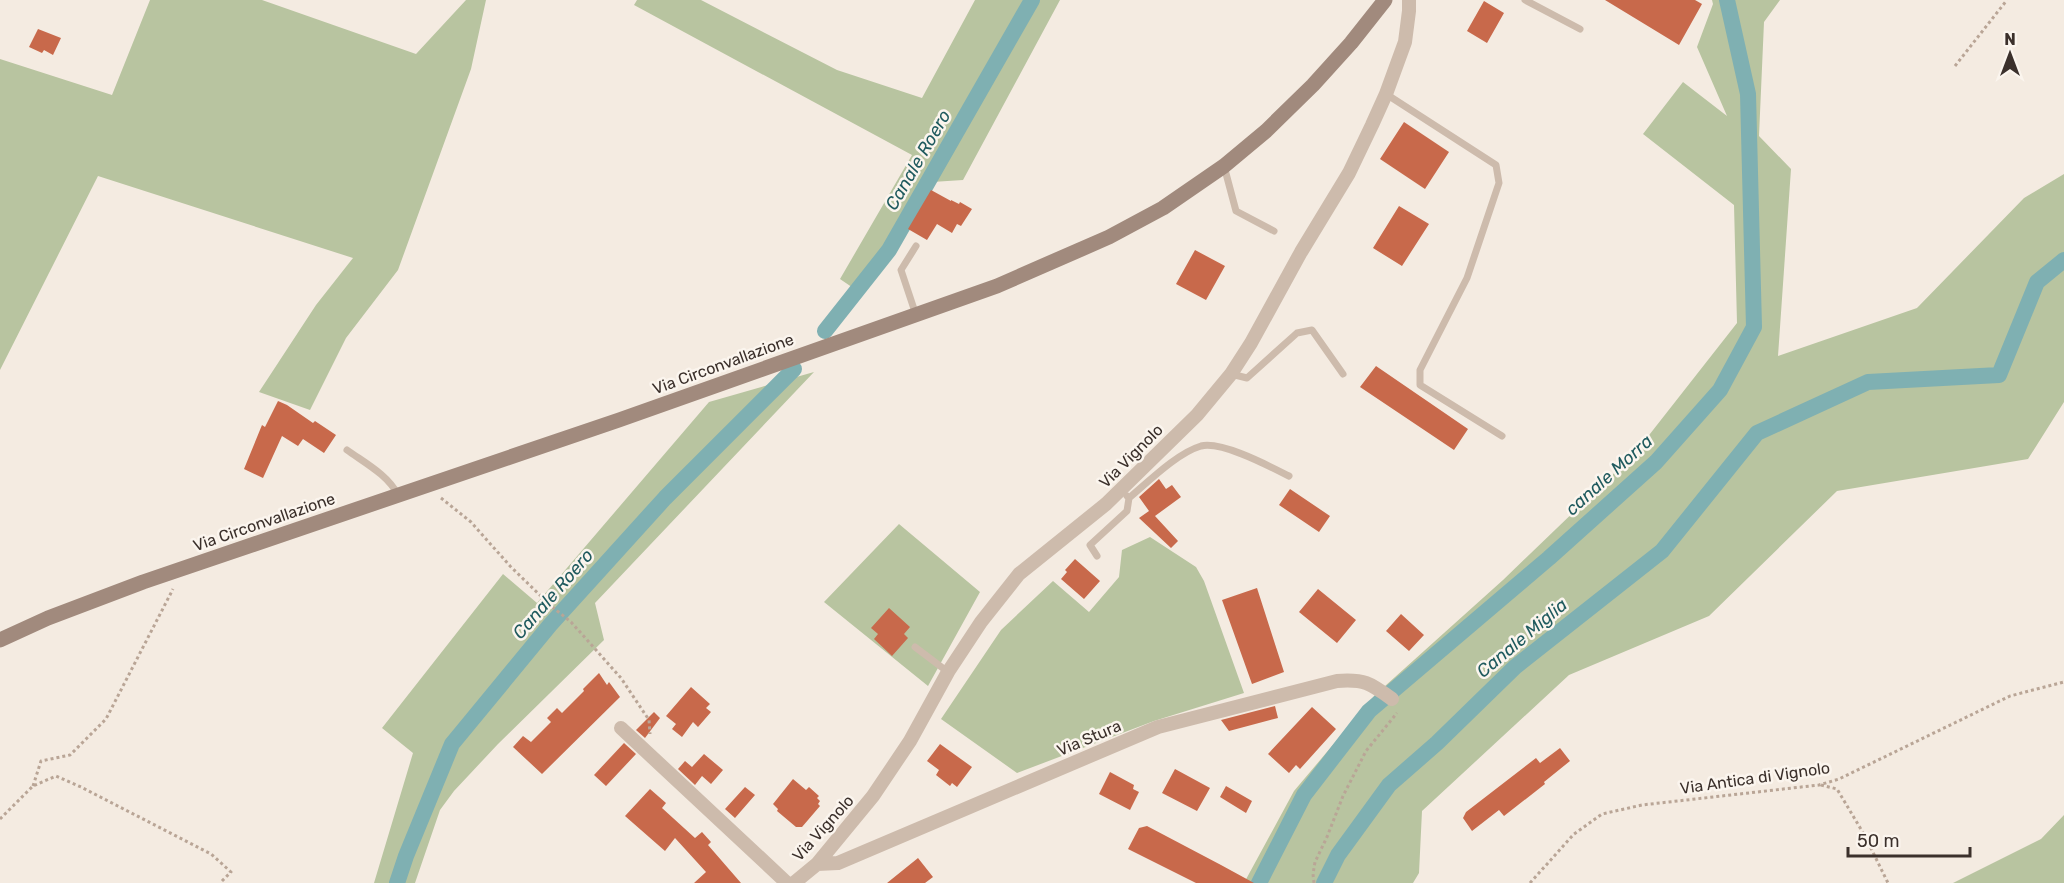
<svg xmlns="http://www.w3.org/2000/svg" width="2064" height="883" viewBox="0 0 2064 883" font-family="Rubik,sans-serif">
  <rect width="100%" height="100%" fill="#f4ebe1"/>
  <!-- green -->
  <path fill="#b8c4a0" d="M150 0H262L416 54 466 0H486L471 69 398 270 346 338 310 410 259 392 316 305 353 258 98 176 0 370V59L112 95Z
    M637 0H701L837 70 922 98 975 0H1060L963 180 932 182 900 236 895 251 862 294 840 279 912 155 634 5Z
    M1712 0H1780L1764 22 1759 136 1791 169 1778 356 1917 308 2024 198 2064 174V402L2028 459 1837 491 1709 616 1569 675 1422 811 1419 873 1413 883H1244L1294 791 1375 695 1503 580 1635 453 1737 323 1734 205 1643 134 1683 82 1727 116 1697 47 1713 4Z
    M814 372 595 603 604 640 498 744 454 791 440 810 415 883H374L413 753 382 728 503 574 537 603 709 402Z
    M899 524 980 592 928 686 824 602Z
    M1150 537 1196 567 1204 581 1244 693 1154 721 1017 773 941 719 1001 630 1053 581 1089 612 1119 577 1122 550Z
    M2064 815V883H1953L2041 839Z"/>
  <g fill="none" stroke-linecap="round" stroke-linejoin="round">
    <!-- canal -->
    <path stroke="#7fb0b2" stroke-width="16" d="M825 331 889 250 1032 0
      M397 883 406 856 452 744 550 625 665 498 794 369
      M1259 883 1304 795 1369 711 1549 558 1656 462 1720 390 1754 327 1748 94 1727 0
      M1324 883 1338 855 1389 785 1437 743 1515 667 1662 551 1757 433 1868 382 1999 375 2037 282 2064 260"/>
  </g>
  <!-- building -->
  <path fill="#c8694b" d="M1605 0H1695L1702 4 1679 45Z
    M1484 1 1504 13 1487 43 1467 31Z
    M38 29 61 38 53 55 44 50 42 53 29 47Z
    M1404 122 1449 152 1425 189 1380 159Z
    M931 190 951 201V200L959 204 960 202 972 209 961 226 957 224 952 233 937 224 927 240 908 229Z
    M1399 206 1429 224 1402 266 1373 248Z
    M1195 250 1225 266 1206 300 1176 284Z
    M1376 366 1468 429 1454 450 1360 387Z
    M278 401 287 405 313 423 315 421 336 435 324 453 303 439 298 446 282 436 263 478 244 469 262 425 265 427Z
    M1159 479 1166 489 1172 485 1181 497 1155 516 1178 541 1171 548 1139 518 1149 511 1139 497Z
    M1290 489 1330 516 1319 532 1279 505Z
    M1075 559 1100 581 1084 599 1061 579 1067 572 1065 570Z
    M1257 588 1284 672 1252 684 1222 600Z
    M1318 589 1356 620 1337 643 1299 612Z
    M889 608 910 627 904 634 908 638 892 656 874 639 878 634 871 628Z
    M1401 614 1424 635 1409 651 1386 631Z
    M599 673 607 685 609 682 620 697 542 774 513 747 523 736 531 742 551 722 547 718 557 708 562 713 584 691 583 689Z
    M691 687 710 704 706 708 711 712 698 727 693 722 682 737 672 729 676 724 666 716Z
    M1275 706 1278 718 1229 731 1221 720Z
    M1312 707 1336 729 1300 769 1296 765 1289 773 1268 754Z
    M654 712 660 718 645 738 636 730Z
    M624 743 636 754 606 786 594 775Z
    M940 744 972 767 957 787 952 783 950 786 936 775 939 770 927 761Z
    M1560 748 1570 761 1544 782 1545 784 1504 816 1499 810 1472 831 1463 818 1466 812 1536 758 1540 763Z
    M704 754 723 770 711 784 702 776 695 785 678 769 685 761 692 767Z
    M1175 769 1210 788 1197 811 1162 793Z
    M1110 772 1134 785 1133 789 1139 792 1130 810 1099 794Z
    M793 779 806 790 809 787 819 796 817 798 820 801 818 804 820 806 802 827H796L777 811 778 809 773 804Z
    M1226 786 1252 801 1246 813 1220 797Z
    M745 787 755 795 735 818 725 809Z
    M650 789 666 803 662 808 695 838 702 832 711 842 708 845 741 883H694L706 872 675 838 665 851 625 816Z
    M1147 826 1221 865 1254 883H1196L1128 849 1139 828Z
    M918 858 933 877 925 883H887Z"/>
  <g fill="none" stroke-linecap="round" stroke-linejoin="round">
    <!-- path -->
    <path stroke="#b9a596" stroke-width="3" stroke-dasharray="3 3" stroke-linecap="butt" d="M1955 66 2007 0
      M441 498 471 522 510 566 551 606 571 622 621 678 649 720 650 734
      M1821 785 1837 789 1865 836 1888 883
      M33 786 41 761 70 755 106 719 173 589
      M0 819 33 786 56 776 81 787 211 854 231 872 220 883
      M1314 883 1313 874 1315 862 1327 837 1343 796 1366 751 1397 713
      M1530 883 1574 834 1602 814 1642 805 1819 785 1839 779 2010 696 2064 682"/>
    <!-- service -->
    <path stroke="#cdbbac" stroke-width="7" d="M1525 0 1580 29
      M1386 94 1496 165 1499 183 1467 278 1420 370V385L1502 436
      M1224 166 1236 211 1274 231
      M916 315 901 270 916 246
      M1231 374 1247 378 1297 333 1312 330 1343 374
      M347 450C365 463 388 475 398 495
      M1129 498C1148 482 1177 453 1201 446 1222 441 1269 466 1289 476
      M1097 556 1090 545 1127 511 1129 498 1127 496
      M915 647 948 672"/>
    <!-- minor -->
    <path stroke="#cdbbac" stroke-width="14" d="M621 728 787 883
      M817 864 838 863 1158 727 1337 681C1365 679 1370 683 1392 699
      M794 883 817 864 873 796 910 741 948 672 981 622 1019 574 1106 504 1197 415 1231 374 1251 343 1301 252 1349 173 1372 125 1386 94 1405 42 1409 11V0"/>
    <!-- secondary -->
    <path stroke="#a18a7d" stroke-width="15" d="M0 640 48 618 143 582 619 420 997 286 1109 237 1163 208 1224 166 1266 131 1313 85 1351 43 1385 0"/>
  </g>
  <g text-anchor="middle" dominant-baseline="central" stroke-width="5" stroke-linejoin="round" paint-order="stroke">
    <!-- street labels -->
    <g font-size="16" fill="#3b302b" stroke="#fbf5ee">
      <text transform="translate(723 364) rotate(-20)">Via Circonvallazione</text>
      <text transform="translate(1131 456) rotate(-45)">Via Vignolo</text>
      <text transform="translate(264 522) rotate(-19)">Via Circonvallazione</text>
      <text transform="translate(1089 738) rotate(-23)">Via Stura</text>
      <text transform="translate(1755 778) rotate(-8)">Via Antica di Vignolo</text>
      <text transform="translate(823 828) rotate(-48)">Via Vignolo</text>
    </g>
    <!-- water labels -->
    <g font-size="18" font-style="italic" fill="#1f5a5e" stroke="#fbf5ee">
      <text transform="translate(918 160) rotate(-60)">Canale Roero</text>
      <text transform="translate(1609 475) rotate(-42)">canale Morra</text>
      <text transform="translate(553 594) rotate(-49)">Canale Roero</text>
      <text transform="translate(1522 638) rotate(-40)">Canale Miglia</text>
    </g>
  </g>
  <!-- north arrow -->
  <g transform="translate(2010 54)" stroke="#fbf5ee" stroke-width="4.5" paint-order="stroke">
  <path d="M0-4.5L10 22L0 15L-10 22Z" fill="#3b302b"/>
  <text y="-9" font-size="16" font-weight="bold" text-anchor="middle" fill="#3b302b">N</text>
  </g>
  <!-- scale -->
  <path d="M1848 847v9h122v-9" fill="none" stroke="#3b302b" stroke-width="3"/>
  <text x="1857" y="847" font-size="18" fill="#3b302b" stroke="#fbf5ee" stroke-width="4.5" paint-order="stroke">50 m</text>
</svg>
